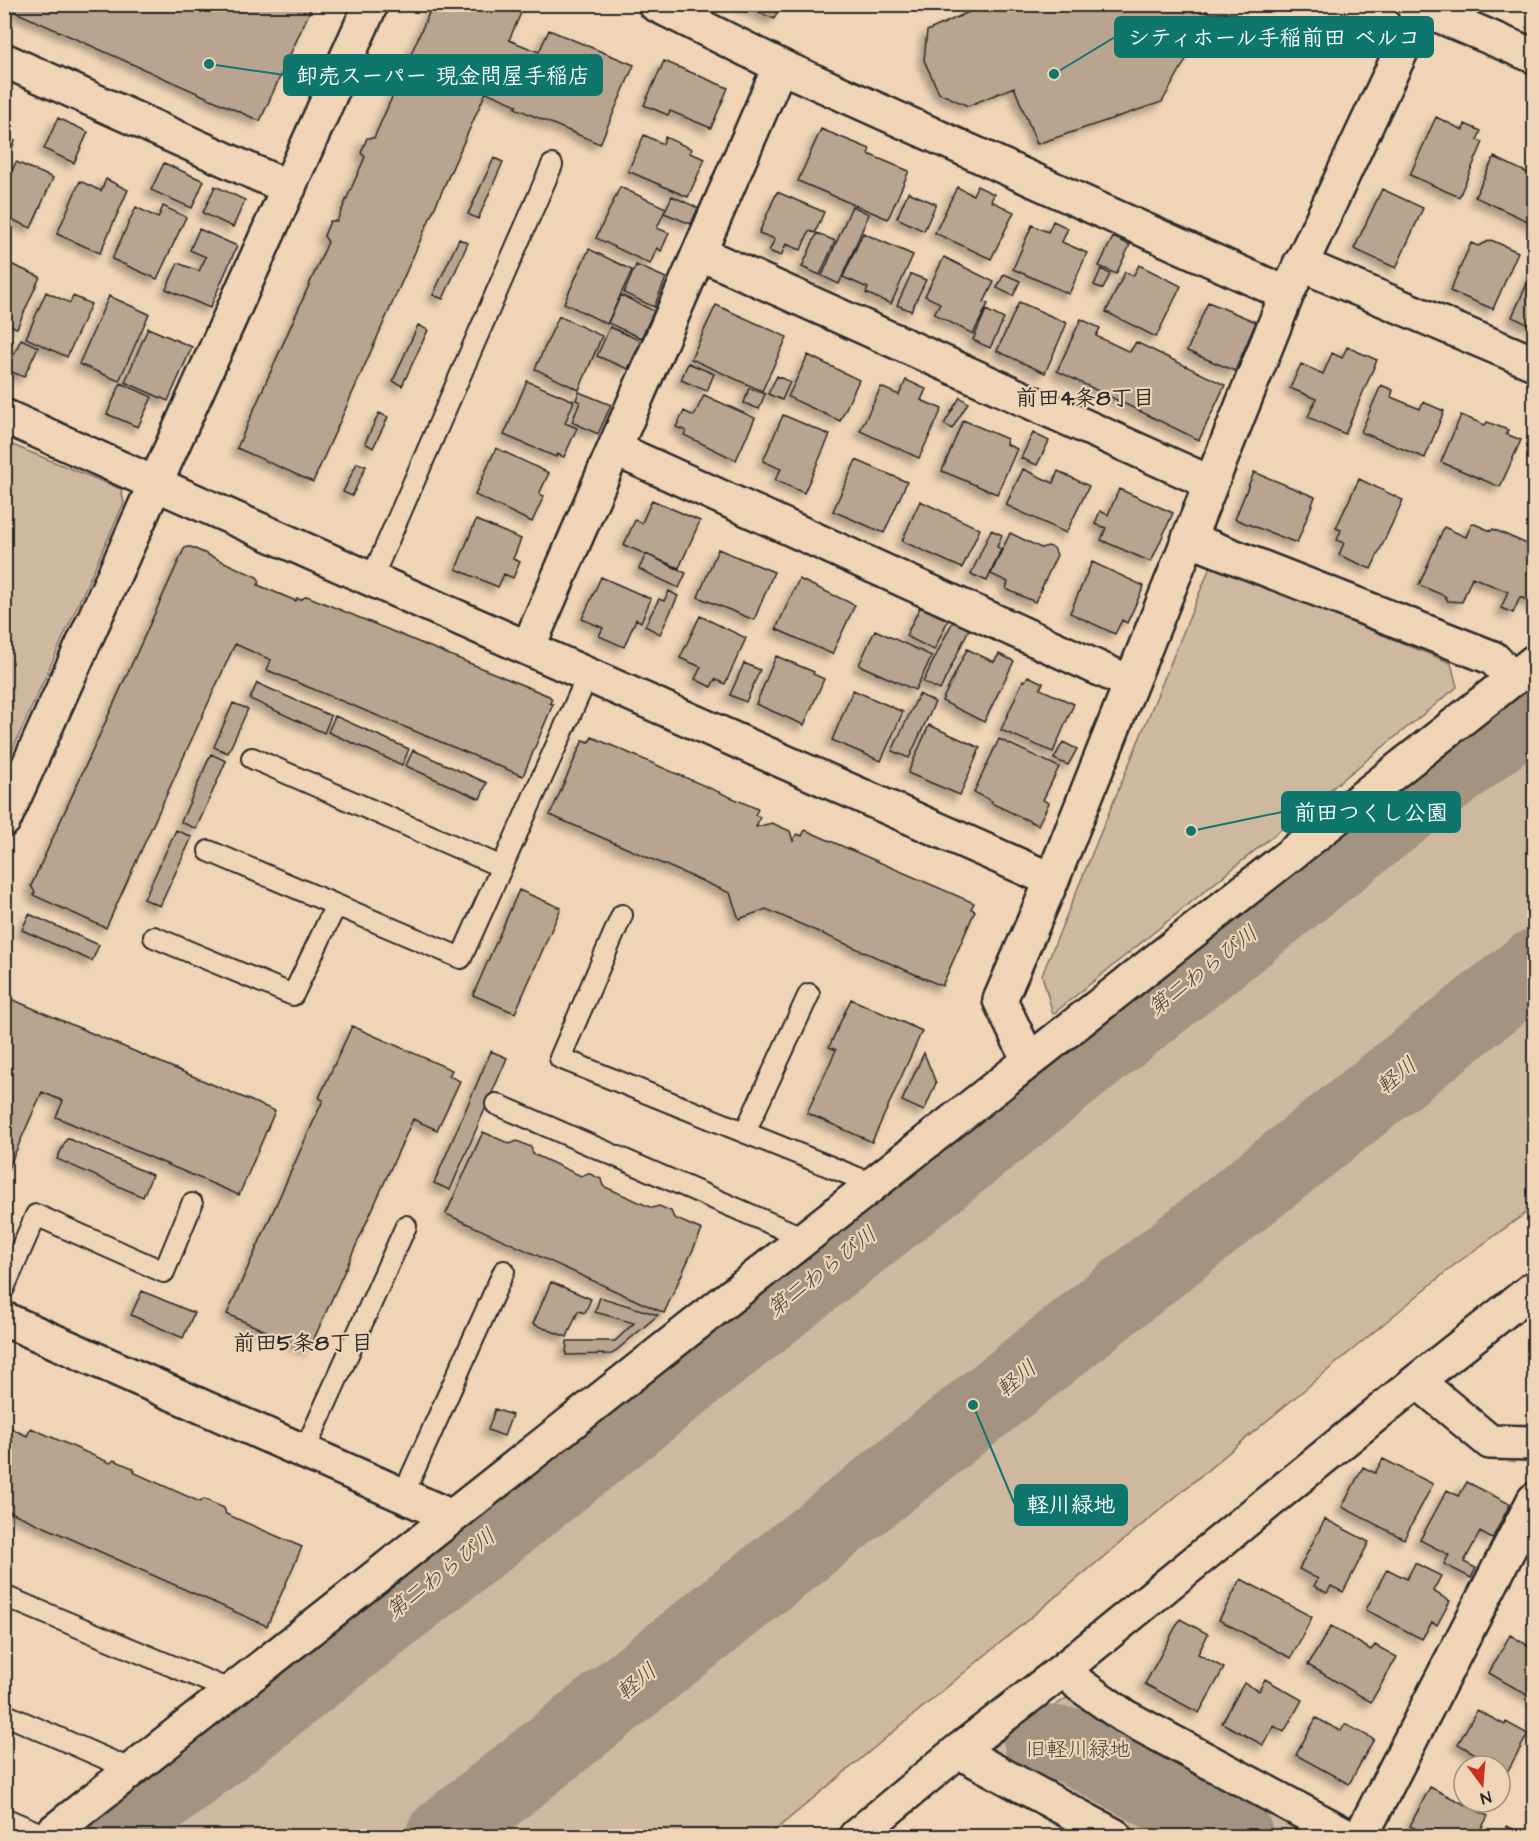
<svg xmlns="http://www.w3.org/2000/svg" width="1539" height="1841" viewBox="0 0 1539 1841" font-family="'Architects Daughter','Klee One',sans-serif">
  <defs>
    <filter id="shadow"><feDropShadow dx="-5.5" dy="5.5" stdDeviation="3" flood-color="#0004"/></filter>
  </defs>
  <rect width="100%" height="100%" fill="#efd4b6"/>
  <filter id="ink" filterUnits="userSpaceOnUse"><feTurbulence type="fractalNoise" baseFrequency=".0167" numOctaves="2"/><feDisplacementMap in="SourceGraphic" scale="12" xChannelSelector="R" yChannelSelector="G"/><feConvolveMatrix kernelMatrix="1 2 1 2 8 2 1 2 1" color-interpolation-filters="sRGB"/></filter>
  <g filter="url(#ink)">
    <!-- green -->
    <path fill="#cfb8a0" stroke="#7d7266" stroke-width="1.5" d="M5 442 121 489 124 503 5 766Z
      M1211 565 1451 663 1457 687 1053 1014 1042 975Z
      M1534 716V1207L1453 1266 768 1836H111L462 1559 962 1169Z
      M1074 1693 1329 1836H1139L986 1752Z"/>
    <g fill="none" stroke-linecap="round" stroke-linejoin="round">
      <!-- river -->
      <path stroke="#a49381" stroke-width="75" d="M1041 1742 1070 1745 1236 1836
        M110 1836 482 1543 1353 849 1534 708
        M443 1836 1534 967"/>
    </g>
    <!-- building -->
    <path fill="#b9a48f" stroke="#2b2b2b" stroke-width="1.5" filter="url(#shadow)" d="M4 4H313L260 121 4 7Z
      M433 4H501L521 13 509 40 539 52 549 30 634 65 600 144 515 108 517 105 486 92 313 482 237 448 328 242 324 236 330 221H337L365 157 361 153 367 138H374L401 77 397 72 404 56 411 54Z
      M740 4H781L774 19Z
      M968 4H1205L1207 12 1205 26 1162 102 1037 144 1014 87 968 106 939 93 924 60 927 31 971 11Z
      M664 61 728 88 711 128 670 111 668 115 644 105Z
      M1436 117 1463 130 1465 124 1481 131 1477 140 1483 142 1459 197 1410 175Z
      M58 118 88 132 74 163 44 149Z
      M821 129 870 149 868 154 909 171 888 219 798 181Z
      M644 135 663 144 665 137 692 149 690 153 705 159 688 197 628 171Z
      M4 136 15 141 4 166Z
      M1494 157 1534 176V224L1475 197Z
      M494 158 503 162 478 219 468 214Z
      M16 162 53 178 31 228 4 216V188Z
      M164 163 204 181 192 208 151 190Z
      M106 179 128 190 100 253 57 234 80 181 101 191Z
      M215 186 245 200 233 227 203 213Z
      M977 186 994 194 991 201 1014 212 991 259 935 233 957 187 973 195Z
      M620 187 666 208 657 228 669 233 661 251 657 248 650 264 596 238Z
      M1382 189 1423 208 1396 268 1354 249Z
      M777 192 824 212 815 233 809 231 801 250 786 244 781 256 769 251 775 239 759 233Z
      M908 192 936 204 924 231 897 218Z
      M672 196 698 208 691 224 664 213Z
      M163 206 186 217 157 279 112 259 136 207 158 218Z
      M852 206 869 214 839 284 822 276Z
      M1053 221 1068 228 1062 242 1087 253 1069 294 1013 269 1032 225 1048 232Z
      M199 229 237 246 210 308 166 289 178 263 199 271 206 257 190 250Z
      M817 233 835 241 820 275 802 267Z
      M863 233 913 255 891 304 866 293 868 288 843 277Z
      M1113 237 1130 245 1116 274 1099 266Z
      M459 239 468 243 443 299 433 295Z
      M1491 240 1518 252 1493 309 1450 291 1471 243 1478 246Z
      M589 249 632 270 607 324 564 303Z
      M944 257 994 282 984 302 988 304 973 334 934 314 940 303 925 296Z
      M4 261 40 277 17 328 4 323Z
      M636 265 666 278 654 307 624 293Z
      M1139 265 1181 286 1156 337 1106 312 1125 272 1133 276Z
      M1534 268V327L1512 317Z
      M1101 269 1110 274 1103 289 1094 285Z
      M911 274 926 280 911 311 897 305Z
      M1004 274 1020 281 1013 296 997 288Z
      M46 292 70 303 73 296 91 304 67 357 26 338Z
      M621 295 654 311 641 338 608 323Z
      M109 296 149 314 119 381 79 364Z
      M1019 302 1067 323 1045 373 997 351Z
      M1208 302 1256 322 1235 371 1187 351Z
      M716 305 787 337 762 391 691 359Z
      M986 310 1004 319 990 348 973 340Z
      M559 316 602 336 579 390 535 369Z
      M1081 319 1100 328 1096 336 1130 352 1136 342 1225 385 1199 440 1057 371Z
      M418 325 428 330 402 386 393 381Z
      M610 327 641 341 628 369 597 356Z
      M148 328 192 347 168 401 125 382Z
      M4 337 13 341 6 357 4 356Z
      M21 339 38 347 24 377 7 370Z
      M1347 347 1377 360 1345 434 1308 417 1316 399 1290 388 1301 364 1323 374 1332 353 1342 358Z
      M808 355 859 380 840 421 788 397Z
      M688 363 714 374 707 391 681 380Z
      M777 376 790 382 782 400 768 394Z
      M906 380 926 389 921 400 942 409 919 458 860 431 881 387 899 395Z
      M527 381 574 401 565 423 577 428 564 457 557 454 556 457 504 435Z
      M121 383 152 397 138 427 107 414Z
      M1381 385 1393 390 1391 397 1420 409 1423 402 1444 411 1425 458 1361 432Z
      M749 388 765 394 759 409 744 403Z
      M579 392 611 405 598 434 572 422 580 402 576 400Z
      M704 395 755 418 736 460 684 435 686 431 676 427 684 411 694 416Z
      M960 397 968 403 952 429 944 424Z
      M379 413 388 417 373 448 365 443Z
      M783 415 830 435 804 493 775 480 781 469 763 461Z
      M1461 415 1485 425 1487 422 1508 430 1506 434 1521 440 1500 487 1441 462Z
      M963 420 1007 439 1006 444 1017 449 997 494 942 471Z
      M1033 433 1049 441 1037 465 1021 458Z
      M496 448 549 473 539 494 544 496 532 522 475 495Z
      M856 460 907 482 884 533 833 511Z
      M357 463 366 466 352 496 343 492Z
      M1023 469 1053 483 1058 471 1089 486 1066 533 1006 505Z
      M1254 472 1315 497 1297 543 1235 519Z
      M1359 479 1403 500 1371 569 1339 555 1344 543 1337 540 1341 530 1336 528Z
      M1119 489 1173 513 1151 562 1101 540 1106 528 1095 524 1100 511 1108 515Z
      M652 500 700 521 679 568 624 545 635 520 642 523Z
      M920 501 980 529 962 568 902 541Z
      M476 520 521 539 513 559 520 562 513 578 504 574 498 587 456 569Z
      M1472 523 1491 531 1493 529 1534 547V603L1520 597 1513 613 1501 608 1508 592 1472 577 1462 602 1448 601 1445 596 1419 585 1444 527 1466 537Z
      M991 530 1002 535 997 547 1001 549 987 581 971 574Z
      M1010 533 1041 548 1048 546 1054 548 1057 555 1035 602 1006 589 1008 582 991 574Z
      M187 547H191L257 577 260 581 258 585 296 601 297 598 300 600 307 596 549 696 552 699 550 703 553 704 523 776 267 670 271 660 235 644 106 928 33 895 35 892 31 886 184 549Z
      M718 549 774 572 754 620 698 597Z
      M646 554 686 573 679 588 639 569Z
      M1092 562 1144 586 1127 623 1122 620 1115 634 1070 613Z
      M601 577 651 599 641 622 636 619 624 647 599 636 603 628 582 619Z
      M799 579 855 605 832 654 776 629Z
      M669 591 678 596 660 634 645 626 659 599 664 601Z
      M920 607 948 620 934 650 906 636Z
      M700 616 746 638 725 684 715 679 711 687 695 679 701 667 680 658Z
      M953 621 969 629 940 690 923 682Z
      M875 630 932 656 915 690 859 665Z
      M967 649 994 662 999 654 1014 661 984 722 942 701Z
      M776 656 814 672 813 674 824 679 804 725 756 704Z
      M744 663 760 670 746 702 730 695Z
      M1028 676 1043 683 1040 689 1074 704 1053 752 1001 730 1023 680 1025 681Z
      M257 683 331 716 324 733 250 699Z
      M853 690 903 712 881 761 832 740Z
      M919 694 935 702 909 758 892 751Z
      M233 703 248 709 228 753 214 747Z
      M335 716 409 749 402 765 328 732Z
      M929 725 980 748 960 795 908 773Z
      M592 737 758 809 755 815 760 817 756 827 772 823 790 831 793 841 797 834 802 836 805 830 974 903 971 909 975 911 942 986 766 909 739 919 730 893 550 815 583 740 589 742Z
      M999 739 1059 767 1043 800 1049 803 1038 825 991 803 992 801 974 792Z
      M1063 742 1077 749 1068 765 1054 759Z
      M413 750 487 783 480 799 406 766Z
      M211 754 226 761 196 829 181 822Z
      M176 830 192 837 160 906 144 899Z
      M519 890 561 908 515 1013 473 995Z
      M29 914 99 945 92 961 22 930Z
      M4 996 275 1111 239 1195 56 1117 63 1101 42 1092 4 1178Z
      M851 999 922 1031 872 1142 807 1113 836 1050 829 1047Z
      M352 1026 452 1070 449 1076 460 1081 437 1130 413 1119 309 1350 227 1314 323 1100 319 1098Z
      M491 1051 507 1058 450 1190 434 1183Z
      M924 1053 936 1083 924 1111 902 1101Z
      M483 1132 510 1144 517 1141 531 1147 533 1154 581 1176 588 1173 601 1179 603 1186 652 1208 659 1206 671 1211 674 1218 702 1230 664 1313 446 1214Z
      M67 1138 152 1175 143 1197 57 1159Z
      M551 1282 591 1299 585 1313 578 1311 567 1337 533 1324Z
      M142 1291 194 1313 183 1338 131 1315Z
      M600 1297 658 1315 612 1354 566 1355 567 1341H615L634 1323 595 1312Z
      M495 1409 512 1415 504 1436 488 1430Z
      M4 1425 27 1436 31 1428 110 1463 114 1460 133 1468 135 1473 200 1502 204 1499 224 1508 226 1514 302 1547 267 1626 4 1509Z
      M1383 1459 1433 1484 1404 1539 1342 1507 1363 1467 1375 1473Z
      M1467 1482 1510 1504 1492 1539 1480 1532 1464 1562 1476 1568 1471 1578 1444 1564 1449 1555 1420 1540 1447 1490 1459 1496Z
      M1325 1519 1369 1542 1343 1592 1331 1586 1327 1593 1314 1586 1318 1579 1299 1569Z
      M1415 1563 1441 1576 1433 1591 1450 1601 1437 1625 1432 1622 1422 1639 1366 1610 1387 1569 1407 1579Z
      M1241 1579 1312 1617 1291 1658 1219 1620Z
      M1180 1619 1208 1634 1198 1654 1224 1668 1199 1713 1145 1684Z
      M1331 1626 1371 1650 1375 1645 1397 1657 1371 1702 1308 1665Z
      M1510 1635 1534 1649V1699L1489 1673Z
      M1265 1679 1302 1700 1284 1732 1274 1726 1263 1745 1222 1723 1244 1683 1259 1691Z
      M1477 1710 1505 1725 1506 1722 1528 1734 1507 1772 1500 1768V1766H1496L1458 1744Z
      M1316 1718 1341 1731 1345 1724 1374 1739 1349 1784 1296 1755Z
      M1430 1787 1488 1816 1477 1836H1430L1410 1826Z
      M1507 1826 1526 1836H1502Z"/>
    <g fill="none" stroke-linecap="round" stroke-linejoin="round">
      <defs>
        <path id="service" d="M371 580 552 165
          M252 758 502 867
          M209 851 461 958 588 675
          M622 915 560 1058 873 1184
          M154 937 293 995 336 905
          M496 1104 804 1238
          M745 1132 809 994
          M4 1288 36 1215 164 1272 192 1204
          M304 1452 406 1226
          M403 1495 504 1271
          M4 1596 232 1691
          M4 1714 132 1770
          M4 1818 46 1836"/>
        <path id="minor" d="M655 4 780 66 1287 294
          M4 60 289 188
          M699 253 1211 483
          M1300 264 1534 363
          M4 416 156 484 1052 880
          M615 449 1131 683
          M1189 539 1493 658 1513 679
          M528 648 780 66
          M4 820 371 4
          M1029 1061 1000 1000 1052 880 1287 294 1421 9
          M4 1319 452 1517
          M1417 1381 1490 1442 1534 1443
          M1064 1669 1080 1685 1124 1716 1348 1836
          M958 1751 1115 1836
          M48 1836 1534 662
          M856 1836 958 1751 1064 1669 1417 1381 1534 1288
          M1361 1836 1534 1500"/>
        <path id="tertiary" d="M1412 4 1534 56"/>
      </defs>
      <!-- service casing -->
      <use href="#service" stroke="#2b2b2b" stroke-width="24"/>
      <!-- minor casing -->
      <use href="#minor" stroke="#2b2b2b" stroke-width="38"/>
      <!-- tertiary casing -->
      <use href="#tertiary" stroke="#2b2b2b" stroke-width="38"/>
      <!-- service -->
      <use href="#service" stroke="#efd4b6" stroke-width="20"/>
      <!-- minor -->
      <use href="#minor" stroke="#efd4b6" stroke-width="33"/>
      <!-- tertiary -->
      <use href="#tertiary" stroke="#efd4b6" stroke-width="33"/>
    </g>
  </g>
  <g text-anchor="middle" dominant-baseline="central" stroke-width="4.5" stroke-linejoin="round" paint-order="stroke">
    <!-- park labels -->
    <g font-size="21" fill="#44403d" stroke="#efd4b6">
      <text x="1078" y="1749">旧軽川緑地</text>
    </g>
    <!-- neighbourhood labels -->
    <g font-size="22" font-weight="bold" fill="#2b2b2b" stroke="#efd4b6">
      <text x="1085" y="398">前田4条8丁目</text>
      <text x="303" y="1343">前田5条8丁目</text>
    </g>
    <!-- water labels -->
    <g font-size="22" font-style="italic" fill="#494540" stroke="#efd4b6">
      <text transform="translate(1203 971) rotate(-38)">第二わらび川</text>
      <text transform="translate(1397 1076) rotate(-39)">軽川</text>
      <text transform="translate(822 1272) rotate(-38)">第二わらび川</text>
      <text transform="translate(1017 1379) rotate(-39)">軽川</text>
      <text transform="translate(441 1574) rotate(-38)">第二わらび川</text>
      <text transform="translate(637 1682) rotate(-39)">軽川</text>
    </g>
  </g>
  <!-- callouts -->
  <path fill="none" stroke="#0f766e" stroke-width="2" d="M1054 74L1115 37M209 64L284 75M1191 831L1282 812M973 1405L1015 1505"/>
  <g fill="#0f766e" stroke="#efd4b6" stroke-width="2">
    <circle cx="1054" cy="74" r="6"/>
    <circle cx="209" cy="64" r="6"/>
    <circle cx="1191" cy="831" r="6"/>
    <circle cx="973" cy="1405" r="6"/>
  </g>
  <g fill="#0f766e" stroke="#0f766e" stroke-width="2">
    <rect x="1115" y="17" width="318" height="40" rx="6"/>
    <rect x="284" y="55" width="318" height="40" rx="6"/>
    <rect x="1282" y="792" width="178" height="40" rx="6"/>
    <rect x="1015" y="1485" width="112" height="40" rx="6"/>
  </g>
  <g font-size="22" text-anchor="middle" font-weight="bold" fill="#fff">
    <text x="1274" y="45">シティホール手稲前田 ベルコ</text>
    <text x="443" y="83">卸売スーパー 現金問屋手稲店</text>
    <text x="1371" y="820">前田つくし公園</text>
    <text x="1071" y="1512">軽川緑地</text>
  </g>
  <!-- margin -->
  <rect width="1539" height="1841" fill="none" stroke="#efd4b6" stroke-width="24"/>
  <rect x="12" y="12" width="1515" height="1817" fill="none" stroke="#2b2b2b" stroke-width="2" filter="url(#ink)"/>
  <!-- north arrow -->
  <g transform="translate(1482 1784) rotate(164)"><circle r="28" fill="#efd4b6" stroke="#a1907e" stroke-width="1.5"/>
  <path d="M0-4.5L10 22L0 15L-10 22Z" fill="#c8321e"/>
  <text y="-9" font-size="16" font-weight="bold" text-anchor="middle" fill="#2b2b2b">N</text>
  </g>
</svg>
